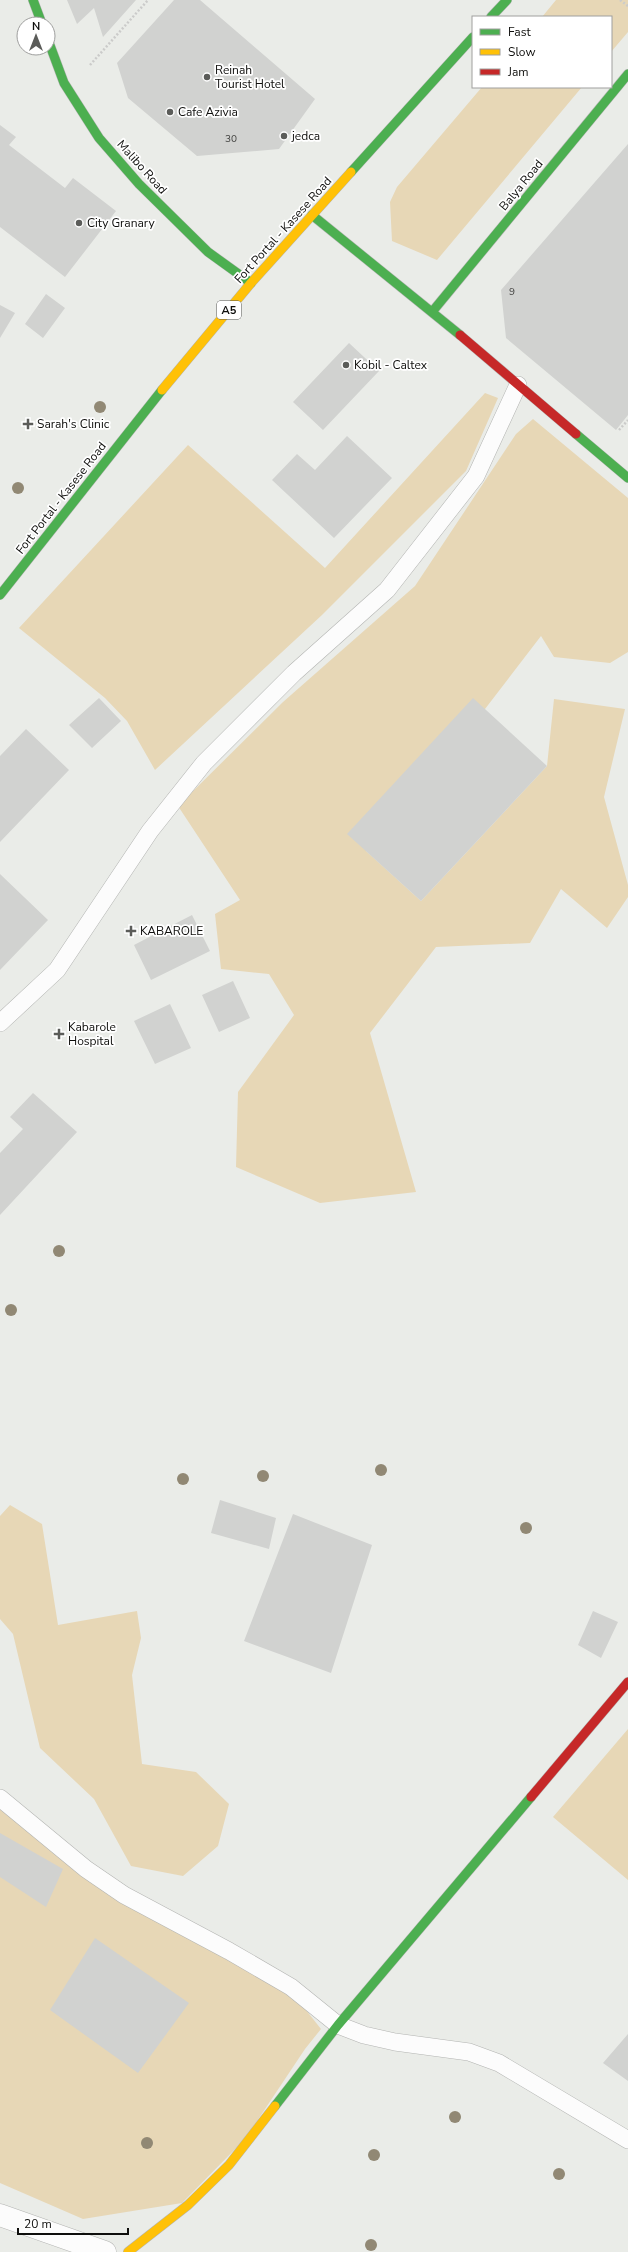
<svg xmlns="http://www.w3.org/2000/svg" width="628" height="2252" viewBox="0 0 628 2252" font-family="'Nunito Sans',sans-serif">
  <rect width="100%" height="100%" fill="#eaece8"/>
  <!-- green -->
  <path fill="#e7d7b6" d="M556 0H628V32L611 52V17H542Z
    M482 87H582L437 260 392 241 390 202 397 187Z
    M485 393 498 398 466 471 322 615 155 770 127 721 105 698 19 628 188 445 325 568Z
    M533 419 628 498V652L610 663 554 657 541 636 485 709 366 851 421 901 547 766 554 699 625 709 604 797 628 885V897L607 928 561 889 530 943 436 947 370 1033 416 1192 320 1203 236 1167 238 1092 294 1015 269 974 221 969 215 914 240 900 178 806 283 702 415 586 516 434Z
    M10 1505 42 1524 58 1625 137 1611 141 1638 132 1675 142 1764 196 1772 229 1804 218 1846 183 1876 131 1866 94 1799 40 1748 13 1634 0 1619V1516Z
    M628 1729V1880L553 1817Z
    M0 1805 171 1929 255 1970 302 2005 321 2029 305 2049 245 2139 182 2203 83 2219 0 2183Z"/>
  <!-- building -->
  <path fill="#d1d2d0" d="M67 0H136L103 37 94 8 77 24Z
    M174 0H200L315 99 279 149 197 156 128 98 117 63Z
    M0 125 16 137 9 145 65 188 73 178 116 211 65 277 0 227Z
    M628 144V415L616 430 506 338 501 290Z
    M46 294 65 308 43 338 25 324Z
    M0 305 15 313 0 338Z
    M349 343 379 371 323 430 293 402Z
    M347 436 392 478 334 538 272 480 297 454 315 470Z
    M99 698 121 721 92 748 69 725Z
    M473 698 547 766 421 901 347 834Z
    M26 729 69 770 0 842V756Z
    M0 874 48 920 0 970Z
    M192 915 210 951 151 980 134 945Z
    M233 981 250 1018 219 1032 202 995Z
    M170 1004 191 1048 155 1064 134 1021Z
    M33 1093 77 1132 0 1215V1153L23 1129 10 1117Z
    M220 1500 276 1518 269 1549 211 1533Z
    M293 1514 372 1545 331 1673 244 1641Z
    M593 1611 618 1622 601 1658 578 1645Z
    M0 1833 63 1869 46 1907 0 1877Z
    M95 1938 189 2003 138 2073 50 2010Z
    M628 2034V2081L603 2063Z"/>
  <g fill="none" stroke-linecap="round" stroke-linejoin="round">
    <defs>
      <path id="lane" d="M0 1023 57 970 150 831 204 763 294 673 387 590 476 476 518 385
        M0 1798 86 1869 124 1895 229 1951 291 1987 338 2025 364 2035 395 2042 469 2052 499 2063 628 2140"/>
      <path id="street" d="M0 2215 105 2252"/>
      <path id="fast" d="M33 0 42 24
        M491 17 507 0
        M48 40 64 83 99 138 139 184 208 252 251 283
        M351 172 473 37
        M312 215 460 335
        M432 312 628 74
        M576 434 628 478
        M0 595 162 390
        M275 2106 338 2025 531 1797"/>
      <path id="slow" d="M162 390 251 283 351 172
        M128 2252 188 2205 229 2165 275 2106"/>
      <path id="jam" d="M460 335 576 434
        M531 1797 628 1682"/>
    </defs>
    <!-- lane casing -->
    <use href="#lane" stroke="#b3b4b2" stroke-width="18"/>
    <!-- street casing -->
    <use href="#street" stroke="#b3b4b2" stroke-width="23"/>
    <!-- fast casing -->
    <use href="#fast" stroke="#b3b4b2" stroke-width="10"/>
    <!-- slow casing -->
    <use href="#slow" stroke="#b3b4b2" stroke-width="10"/>
    <!-- jam casing -->
    <use href="#jam" stroke="#b3b4b2" stroke-width="10"/>
    <!-- path -->
    <path stroke="#cbcbca" stroke-width="2.5" stroke-dasharray="2 2" stroke-linecap="butt" d="M620 0 628 6
      M90 65 148 0
      M619 430 628 420"/>
    <!-- lane -->
    <use href="#lane" stroke="#fcfcfc" stroke-width="17"/>
    <!-- street -->
    <use href="#street" stroke="#fcfcfc" stroke-width="22"/>
    <!-- fast -->
    <use href="#fast" stroke="#4caf50" stroke-width="9"/>
    <!-- slow -->
    <use href="#slow" stroke="#ffc107" stroke-width="9"/>
    <!-- jam -->
    <use href="#jam" stroke="#c62828" stroke-width="9"/>
  </g>
  <!-- trees -->
  <g fill="#918874">
    <circle cx="100" cy="407" r="6"/>
    <circle cx="18" cy="488" r="6"/>
    <circle cx="59" cy="1251" r="6"/>
    <circle cx="11" cy="1310" r="6"/>
    <circle cx="381" cy="1470" r="6"/>
    <circle cx="263" cy="1476" r="6"/>
    <circle cx="183" cy="1479" r="6"/>
    <circle cx="526" cy="1528" r="6"/>
    <circle cx="455" cy="2117" r="6"/>
    <circle cx="147" cy="2143" r="6"/>
    <circle cx="374" cy="2155" r="6"/>
    <circle cx="559" cy="2174" r="6"/>
    <circle cx="371" cy="2245" r="6"/>
  </g>
  <!-- markers -->
  <g fill="#5b5c59" stroke="#fff" stroke-width="1.5">
    <circle cx="207" cy="77" r="4"/>
    <circle cx="170" cy="112" r="4"/>
    <circle cx="284" cy="136" r="4"/>
    <circle cx="79" cy="223" r="4"/>
    <circle cx="346" cy="365" r="4"/>
    <path d="M26 418h4v4h4v4h-4v4h-4v-4h-4v-4h4z"/>
    <path d="M129 925h4v4h4v4h-4v4h-4v-4h-4v-4h4z"/>
    <path d="M57 1028h4v4h4v4h-4v4h-4v-4h-4v-4h4z"/>
  </g>
  <g text-anchor="middle" dominant-baseline="central" stroke-width="3.5" stroke-linejoin="round" paint-order="stroke">
    <!-- number labels -->
    <g font-size="10" fill="#41413f">
      <text x="231" y="139">30</text>
      <text x="512" y="292">9</text>
    </g>
    <!-- shield labels -->
    <rect fill="#fff" stroke="#565655" stroke-width="1" x="217" y="301" width="24" height="18" rx="3"/>
    <g font-size="11" font-weight="bold" fill="#0e0e0c">
      <text x="229" y="310">A5</text>
    </g>
    <!-- poi labels -->
    <g font-size="12" fill="#0e0e0c" stroke="#fff" text-anchor="start">
      <text x="215" y="70">Reinah<tspan x="215" dy="14">Tourist Hotel</tspan></text>
      <text x="178" y="112">Cafe Azivia</text>
      <text x="292" y="136">jedca</text>
      <text x="87" y="223">City Granary</text>
      <text x="354" y="365">Kobil - Caltex</text>
      <text x="37" y="424">Sarah's Clinic</text>
      <text x="140" y="931">KABAROLE</text>
      <text x="68" y="1027">Kabarole<tspan x="68" dy="14">Hospital</tspan></text>
    </g>
    <!-- street labels -->
    <g font-size="12" fill="#0e0e0c" stroke="#fff">
      <text transform="translate(142 167) rotate(48)">Malibo Road</text>
      <text transform="translate(521 185) rotate(-51)">Balya Road</text>
      <text transform="translate(283 230) rotate(-48)">Fort Portal - Kasese Road</text>
      <text transform="translate(61 498) rotate(-52)">Fort Portal - Kasese Road</text>
    </g>
  </g>
  <!-- legend -->
  <rect x="472" y="16" width="140" height="72" fill="#ffffff" stroke="#9f9f9e"/>
  <rect x="480" y="29" width="20" height="6" fill="#4caf50" stroke="#9f9f9e"/>
  <text x="508" y="36" font-size="12" fill="#0e0e0c">Fast</text>
  <rect x="480" y="49" width="20" height="6" fill="#ffc107" stroke="#9f9f9e"/>
  <text x="508" y="56" font-size="12" fill="#0e0e0c">Slow</text>
  <rect x="480" y="69" width="20" height="6" fill="#c62828" stroke="#9f9f9e"/>
  <text x="508" y="76" font-size="12" fill="#0e0e0c">Jam</text>
  <!-- north arrow -->
  <g transform="translate(36 36)"><circle r="19" fill="#ffffff" stroke="#9f9f9e"/>
  <path d="M0-3L7 15L0 10L-7 15Z" fill="#5b5c59"/>
  <text y="-6" font-size="11" font-weight="bold" text-anchor="middle" fill="#0e0e0c">N</text>
  </g>
  <!-- scale -->
  <path d="M18 2228v6h110v-6" fill="none" stroke="#0e0e0c" stroke-width="2"/>
  <text x="24" y="2228" font-size="12" fill="#0e0e0c" stroke="#ffffff" stroke-width="3" paint-order="stroke">20 m</text>
</svg>
